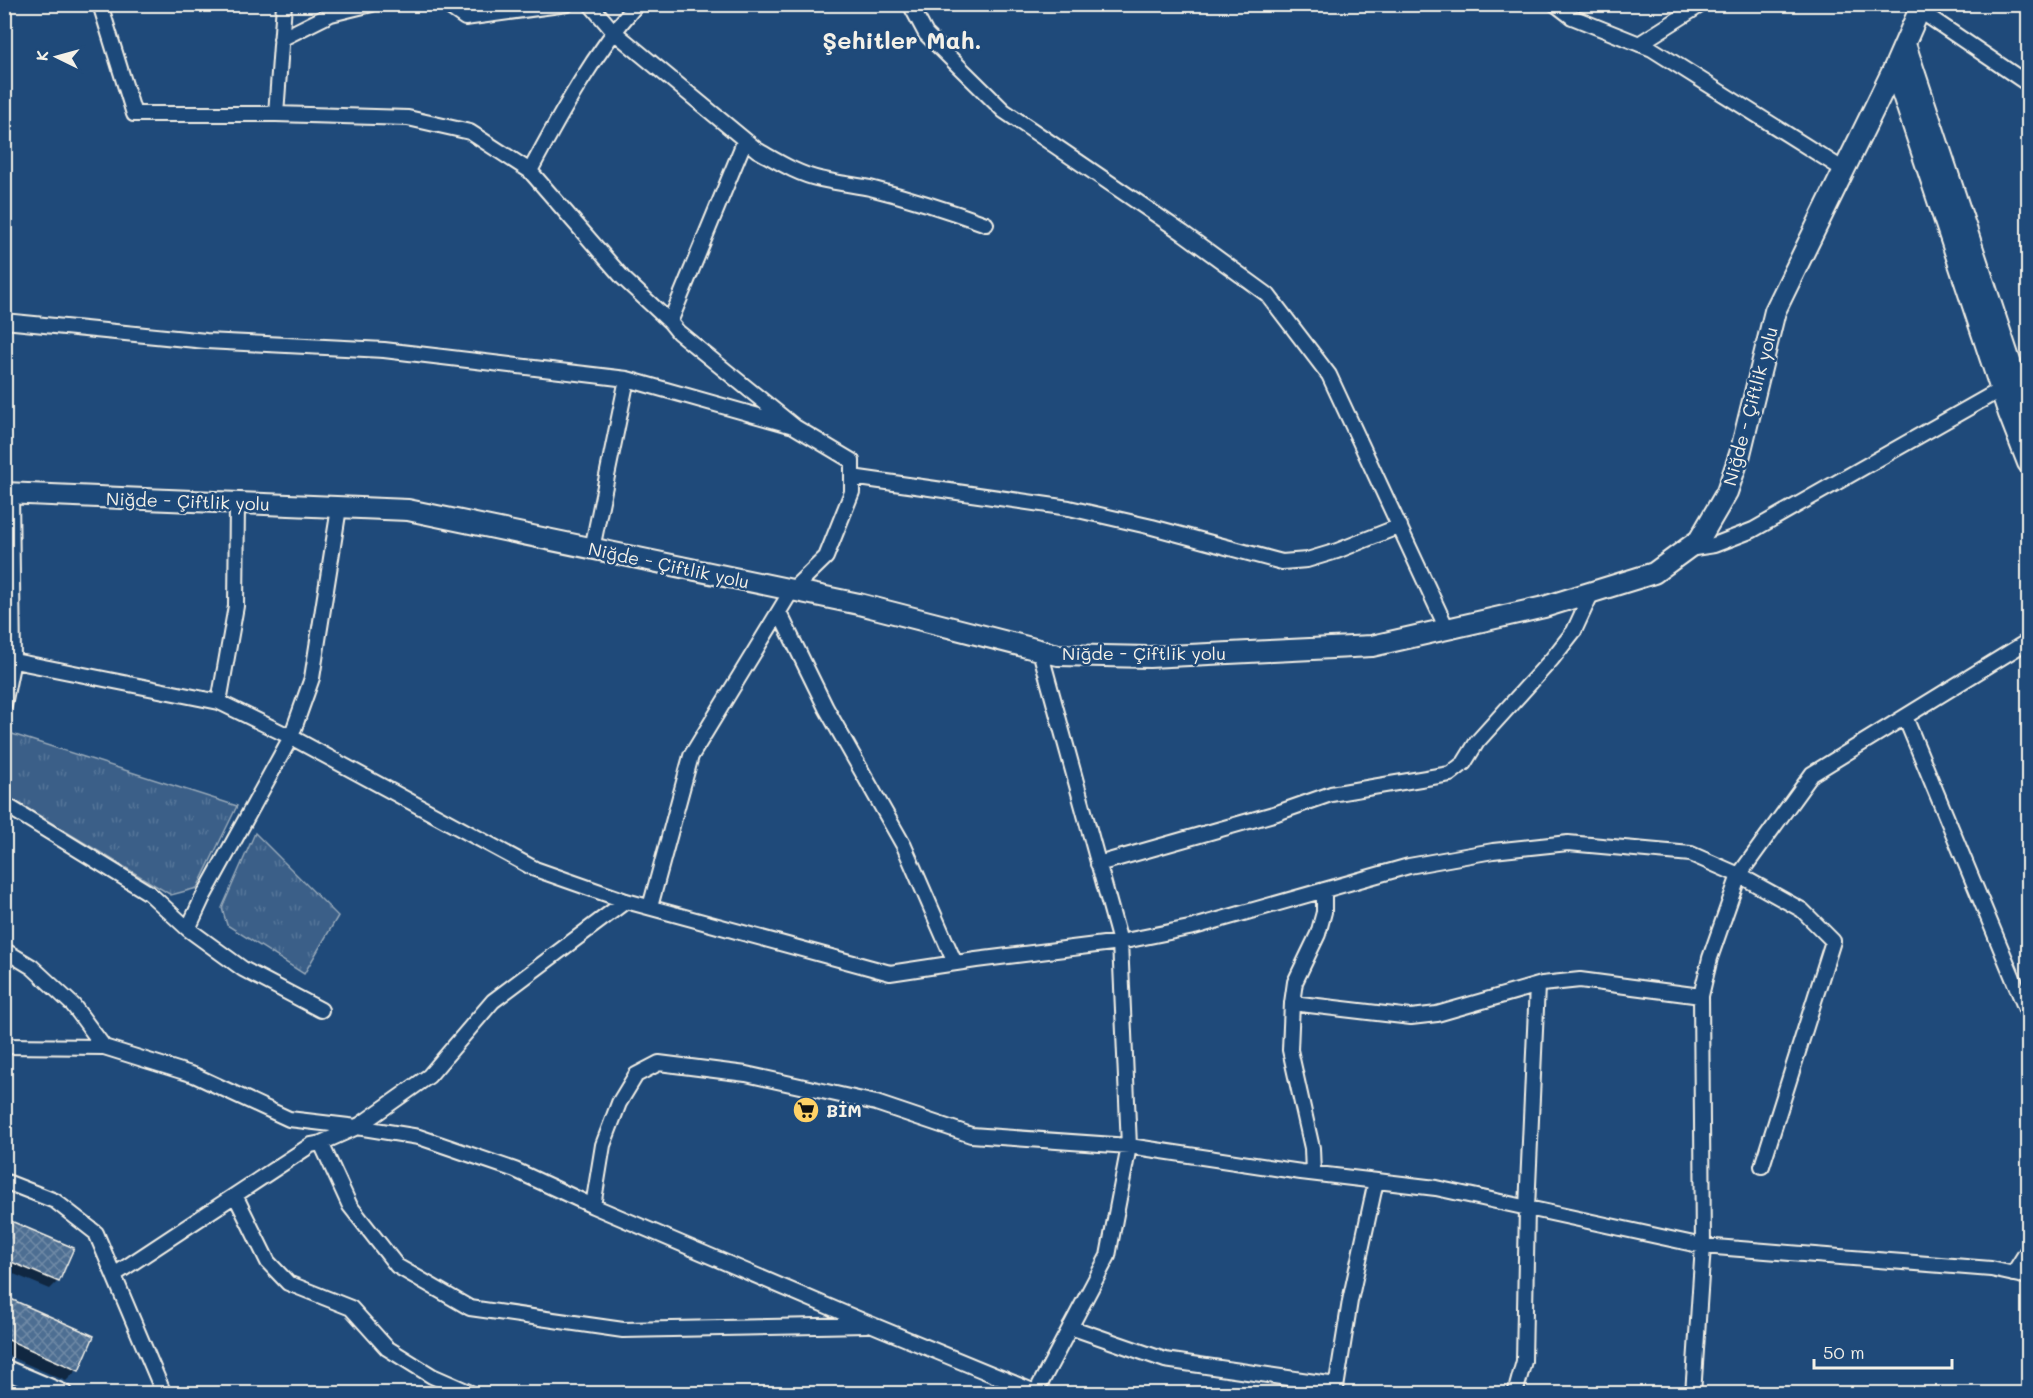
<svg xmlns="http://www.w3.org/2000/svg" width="2033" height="1398" viewBox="0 0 2033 1398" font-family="Mali,sans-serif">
  <defs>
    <pattern id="grass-tufts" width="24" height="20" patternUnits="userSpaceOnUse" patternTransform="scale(1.5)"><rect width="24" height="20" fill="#3a5f88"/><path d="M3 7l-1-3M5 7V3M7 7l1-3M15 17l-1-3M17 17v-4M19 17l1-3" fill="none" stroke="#577699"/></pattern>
    <pattern id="building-cross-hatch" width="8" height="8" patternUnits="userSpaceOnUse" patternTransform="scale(1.5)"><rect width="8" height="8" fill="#4d6e92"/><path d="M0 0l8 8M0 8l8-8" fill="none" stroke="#708aa6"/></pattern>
  </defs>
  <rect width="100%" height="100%" fill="#1f4a7a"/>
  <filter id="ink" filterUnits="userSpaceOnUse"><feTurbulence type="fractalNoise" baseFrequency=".0167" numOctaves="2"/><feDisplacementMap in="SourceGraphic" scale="12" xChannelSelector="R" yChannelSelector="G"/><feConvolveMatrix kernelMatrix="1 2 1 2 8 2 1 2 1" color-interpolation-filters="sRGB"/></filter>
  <g filter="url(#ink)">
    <!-- grass -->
    <path fill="url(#grass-tufts)" stroke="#97a8b8" stroke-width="1.5" d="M9 733 237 806 197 888 171 895 5 795V753Z
      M255 833 338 916 304 974 227 925 222 908Z"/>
    <!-- shadow -->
    <path fill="#0007" d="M4 1220 58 1281 50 1289 4 1270Z
      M4 1298 77 1370 66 1381 4 1354Z"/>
    <!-- building -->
    <path fill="url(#building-cross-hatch)" stroke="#f4f1e8" stroke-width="1.5" d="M4 1218 74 1248 59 1282 4 1259Z
      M4 1296 94 1336 79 1371 4 1338Z"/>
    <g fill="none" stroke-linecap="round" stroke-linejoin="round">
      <defs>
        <path id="minor" d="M100 4 134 114H276L408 118 470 132 530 171
          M445 4 465 18 567 4
          M590 4 613 31 757 150C777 161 797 174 820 179 837 183 854 185 870 188 910 198 948 210 986 224
          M637 4C594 53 561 113 530 171L623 278 670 322 678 332 795 427 852 461V492L826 557 792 590 691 756 650 907
          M910 4 926 34 1004 111 1183 233 1268 295 1329 375 1447 629
          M1555 4 1572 17 1652 49 1844 170
          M1913 6 2028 84
          M281 39 331 14 372 4
          M1639 44 1702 4
          M276 114 284 4
          M4 321 206 341 384 350 627 379 790 425
          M670 322 745 140
          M852 477 1069 508 1152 527 1282 562 1307 560 1337 551 1400 526
          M592 549 627 379
          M1688 549 1714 545 1753 530 2028 374
          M779 612 826 708 904 846 955 963
          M4 659 219 702 291 737 535 869 626 901 890 973 976 960 1120 942 1194 927 1409 866 1493 851 1568 843 1691 854 1739 875 1802 910 1833 941 1762 1166
          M219 702 236 606 237 503
          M4 705 13 660 11 493
          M1905 717 2028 1014
          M4 804 149 893 188 929 202 899 291 737 312 678 339 508
          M1098 864 1277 813 1331 794 1450 774 1464 763 1477 742 1552 659 1574 631 1592 592
          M188 929 243 969 321 1010
          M4 950 32 967 73 1005 104 1047
          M1292 1003 1411 1017 1437 1014 1542 984 1580 980 1701 996
          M4 1046 104 1047 194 1075 289 1119 357 1127 419 1137 515 1170 593 1206 846 1314 1040 1394
          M321 1143 350 1206 397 1266 470 1308 623 1330 866 1325
          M1313 1173 1312 1148 1290 1050 1292 1003 1295 982 1318 934 1324 912V890
          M4 1181 55 1201 96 1233 164 1394
          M235 1195 268 1262 288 1283 351 1308 387 1348 432 1376 473 1394
          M593 1206 603 1145 619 1103 636 1075 659 1063 746 1074 876 1103 971 1135 1129 1146 1301 1172 1436 1188 1703 1246 1991 1269 2028 1277
          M2013 1274 2028 1250
          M114 1275 311 1145 321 1143 357 1127 429 1076 493 1001 626 901
          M1070 1327 1165 1360 1336 1385
          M1036 1392 1108 1256 1129 1146 1120 942 1040 651
          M1335 1394 1350 1301 1376 1181
          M1515 1394 1524 1361 1527 1208 1537 986
          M1693 1394 1703 1246 1701 996 1710 958 1739 875 1812 774 2028 641"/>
        <path id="tertiary" d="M4 1369 63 1394"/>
        <path id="secondary" d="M1905 44 2028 416
          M1894 68 2009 414 2028 463
          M4 493 408 510 859 604 1058 655 1149 657 1372 646 1544 607 1654 573 1699 540 1727 492 1740 454 1775 311 1894 68 1922 4"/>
      </defs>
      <!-- minor casing -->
      <use href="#minor" stroke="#f4f1e8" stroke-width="18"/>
      <!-- tertiary casing -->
      <use href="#tertiary" stroke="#f4f1e8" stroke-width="22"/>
      <!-- secondary casing -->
      <use href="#secondary" stroke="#f4f1e8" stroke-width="24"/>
      <!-- minor -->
      <use href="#minor" stroke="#1f4a7a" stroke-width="14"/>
      <!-- tertiary -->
      <use href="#tertiary" stroke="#1f4a7a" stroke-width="18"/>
      <!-- secondary -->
      <use href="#secondary" stroke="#1f4a7a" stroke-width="20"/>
    </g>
  </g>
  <!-- icons -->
  <defs>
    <symbol id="supermarket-disc" viewBox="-11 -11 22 22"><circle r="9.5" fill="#ffd166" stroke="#1f4a7a"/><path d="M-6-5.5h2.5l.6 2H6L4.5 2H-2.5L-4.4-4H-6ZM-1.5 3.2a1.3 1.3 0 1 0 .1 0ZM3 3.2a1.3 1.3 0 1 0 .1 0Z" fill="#111"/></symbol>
  </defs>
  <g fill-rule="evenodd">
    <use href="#supermarket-disc" x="791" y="1095" width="30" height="30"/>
  </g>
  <g text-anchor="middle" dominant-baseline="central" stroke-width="5" stroke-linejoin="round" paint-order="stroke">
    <!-- street labels -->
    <g font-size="18" fill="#f4f1e8" stroke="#1f4a7a">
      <text transform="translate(1750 406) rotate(-75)">Niğde - Çiftlik yolu</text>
      <text transform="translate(188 501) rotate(2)">Niğde - Çiftlik yolu</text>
      <text transform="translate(669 565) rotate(12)">Niğde - Çiftlik yolu</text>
      <text x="1144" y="653">Niğde - Çiftlik yolu</text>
    </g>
    <!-- poi labels -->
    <g font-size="18" font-weight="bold" fill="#f4f1e8" stroke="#1f4a7a" text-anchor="start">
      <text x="826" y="1110">BİM</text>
    </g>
    <!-- district labels -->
    <g font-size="24" font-weight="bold" fill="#f4f1e8" stroke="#1f4a7a">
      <text x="902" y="39">Şehitler Mah.</text>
    </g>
  </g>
  <!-- margin -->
  <rect width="2033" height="1398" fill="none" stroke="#1f4a7a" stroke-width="24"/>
  <rect x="12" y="12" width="2009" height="1374" fill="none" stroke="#f4f1e8" stroke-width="2" filter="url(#ink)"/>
  <!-- north arrow -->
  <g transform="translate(57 57) rotate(275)" stroke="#1f4a7a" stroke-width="4.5" paint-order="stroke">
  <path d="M0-4.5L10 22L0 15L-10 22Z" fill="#f4f1e8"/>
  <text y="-9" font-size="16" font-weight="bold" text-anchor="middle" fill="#f4f1e8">K</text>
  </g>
  <!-- scale -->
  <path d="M1814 1359v9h138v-9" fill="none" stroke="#f4f1e8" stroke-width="3"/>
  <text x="1823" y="1359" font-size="18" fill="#f4f1e8" stroke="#1f4a7a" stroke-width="4.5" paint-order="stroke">50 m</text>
</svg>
